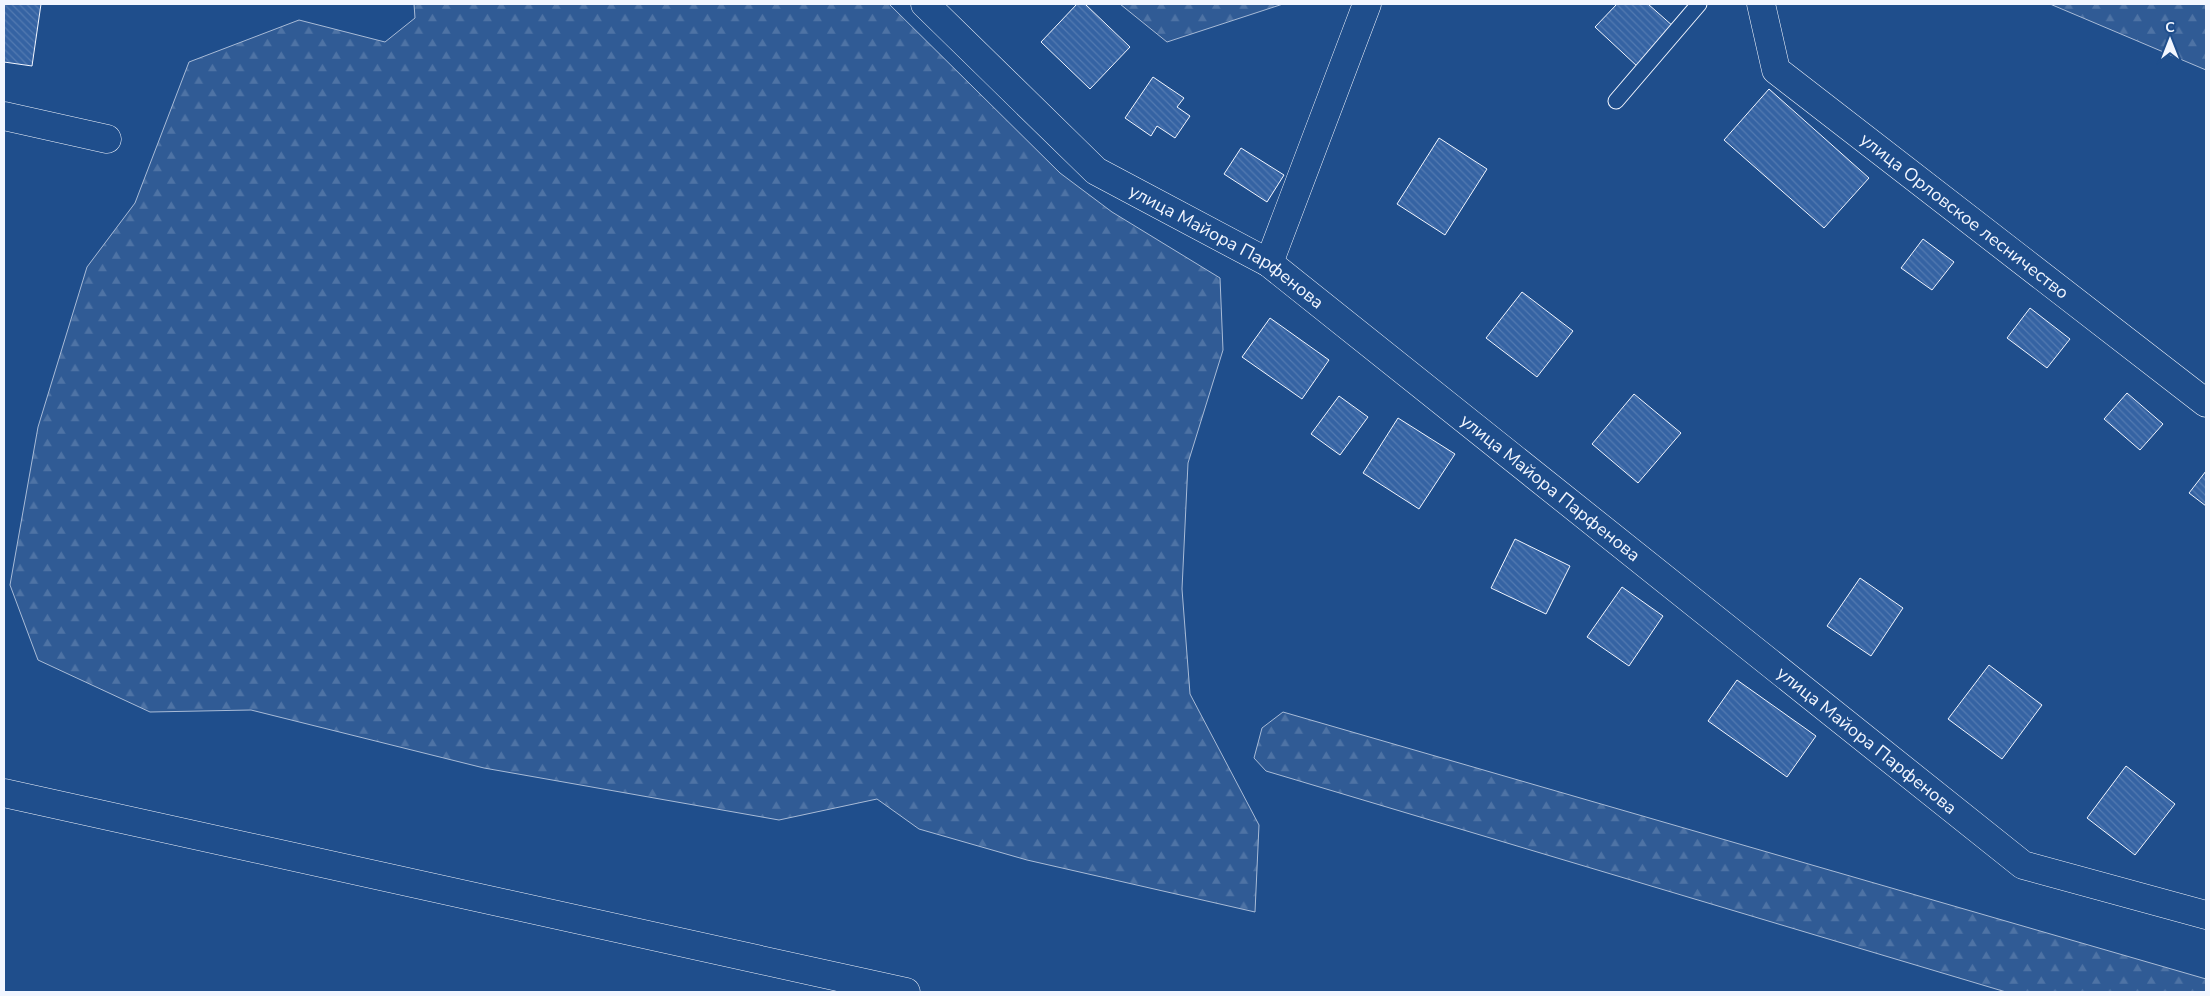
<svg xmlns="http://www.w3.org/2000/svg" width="2210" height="996" viewBox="0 0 2210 996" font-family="'Nunito Sans',sans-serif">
  <defs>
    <pattern id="forest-firs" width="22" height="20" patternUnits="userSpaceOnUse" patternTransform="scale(1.25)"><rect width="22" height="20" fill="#305b95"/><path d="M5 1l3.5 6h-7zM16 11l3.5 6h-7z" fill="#4e73a5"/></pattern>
    <pattern id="building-back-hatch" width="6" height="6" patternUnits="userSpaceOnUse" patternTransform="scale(1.25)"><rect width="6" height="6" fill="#3563a3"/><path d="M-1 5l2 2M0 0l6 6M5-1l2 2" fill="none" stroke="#537ab1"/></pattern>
  </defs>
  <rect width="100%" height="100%" fill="#1f4e8c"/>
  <!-- forest -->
  <path fill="url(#forest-firs)" stroke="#a8bbd7" d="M414 4H889L1060 173 1112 212 1220 278 1223 350 1188 463 1182 589 1190 694 1259 825 1255 912 1027 860 919 829 877 799 779 820 484 768 251 710 150 712 38 660 10 585 38 427 87 267 135 203 189 62 299 20 385 42 415 18Z
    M1120 4H1283L1167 42Z
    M2050 4H2206V70Z
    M1283 712 2206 979V992H2006L1266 771 1254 758 1262 728Z"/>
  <!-- building -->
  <path fill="url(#building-back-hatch)" stroke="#f2f6ff" d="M4 4H41L32 66 4 62Z
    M1077 4H1085L1130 47 1090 89 1041 42Z
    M1617 4H1648L1674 27 1638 67 1595 27Z
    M1153 77 1184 98 1177 107 1190 116 1175 138 1157 126 1151 136 1125 118Z
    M1769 89 1869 178 1824 228 1724 140Z
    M1439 138 1487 169 1445 235 1397 204Z
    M1241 148 1284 175 1267 202 1224 174Z
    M1923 239 1954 262 1932 290 1901 268Z
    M1522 292 1573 331 1537 377 1486 338Z
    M2030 308 2070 339 2047 368 2007 338Z
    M1270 318 1329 360 1302 399 1242 357Z
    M2127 393 2163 424 2140 450 2104 419Z
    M1634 394 1681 433 1638 483 1592 444Z
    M1339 396 1368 417 1340 455 1311 434Z
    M1398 418 1455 454 1419 509 1363 473Z
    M2206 471V506L2189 493Z
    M1515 539 1570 566 1546 614 1491 588Z
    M1860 578 1903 608 1871 656 1827 626Z
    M1622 587 1663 616 1629 666 1587 637Z
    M1989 665 2042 705 2002 759 1948 719Z
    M1737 680 1816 736 1787 777 1708 721Z
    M2126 766 2175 804 2135 855 2087 818Z"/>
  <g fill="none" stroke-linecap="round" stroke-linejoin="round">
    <defs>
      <path id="service" d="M1616 101 1699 4"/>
      <g id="minor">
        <path id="s1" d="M925 4 1096 171 1269 263 2023 865 2206 915"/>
        <path id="s2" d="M1761 4 1776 70 2206 403"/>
        <path d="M4 116 107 139"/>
        <path d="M1269 263 1367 4"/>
      </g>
      <path id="primary" d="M4 793 906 992"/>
    </defs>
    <!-- service casing -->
    <use href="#service" stroke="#f2f6ff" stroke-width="17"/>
    <!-- minor casing -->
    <use href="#minor" stroke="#f2f6ff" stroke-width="29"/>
    <!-- primary casing -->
    <use href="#primary" stroke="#f2f6ff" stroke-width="29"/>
    <!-- service -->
    <use href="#service" stroke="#1f4e8c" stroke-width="15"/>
    <!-- minor -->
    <use href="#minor" stroke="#1f4e8c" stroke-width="28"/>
    <!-- primary -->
    <use href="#primary" stroke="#1f4e8c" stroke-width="28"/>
  </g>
  <g text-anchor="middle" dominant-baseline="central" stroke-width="4" stroke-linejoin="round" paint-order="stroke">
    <!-- street labels -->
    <g font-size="18" fill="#f2f6ff" stroke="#1f4e8c">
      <text stroke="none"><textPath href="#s2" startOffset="306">улица Орловское лесничество</textPath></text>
      <text stroke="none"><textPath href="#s1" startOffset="390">улица Майора Парфенова</textPath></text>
      <text stroke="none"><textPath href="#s1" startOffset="795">улица Майора Парфенова</textPath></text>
      <text stroke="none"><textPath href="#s1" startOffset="1200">улица Майора Парфенова</textPath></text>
    </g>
  </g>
  <!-- border -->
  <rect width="2210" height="996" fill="none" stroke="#f2f6ff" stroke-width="10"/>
  <!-- north arrow -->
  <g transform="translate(2170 40)" stroke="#1f4e8c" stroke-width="4" paint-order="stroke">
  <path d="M0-4L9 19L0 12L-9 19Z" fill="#f2f6ff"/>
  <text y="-8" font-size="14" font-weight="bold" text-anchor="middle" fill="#f2f6ff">С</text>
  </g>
</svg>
